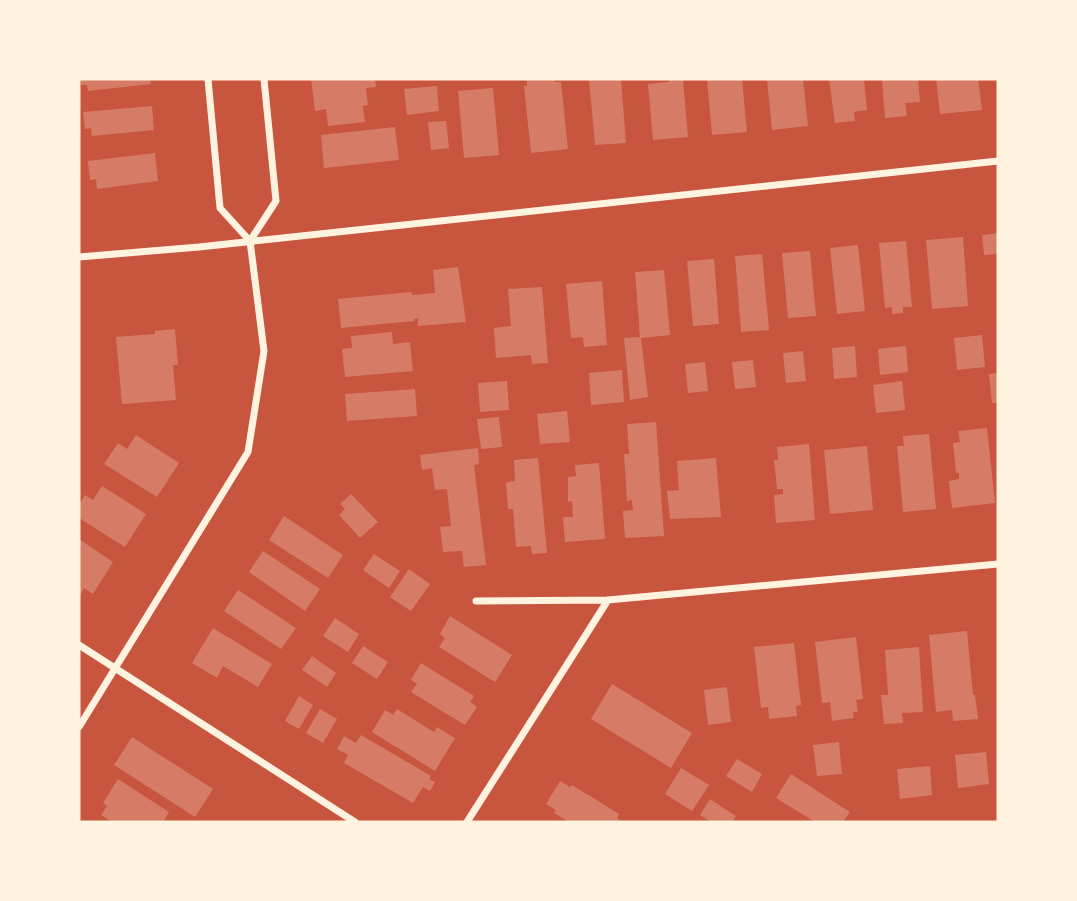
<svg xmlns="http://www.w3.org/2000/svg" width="1077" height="901" viewBox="0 0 1077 901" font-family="'Alegreya Sans',sans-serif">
  <rect width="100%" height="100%" fill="#c8553d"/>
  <!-- building -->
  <path fill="#d67c66" d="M80 79H150L151 84 88 91 87 85H81Z
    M311 79H375L376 87 366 88 368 105 363 106 365 122 328 126 326 109 315 111Z
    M527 79H554L555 82H561L568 149 531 153 524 86H527Z
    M589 79H621L626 143 595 145Z
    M669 79H683L688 137 653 140 648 84 669 82Z
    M707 79H742L747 132 712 135Z
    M767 79H803L808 126 772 130Z
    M829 79H864L867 110 854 112 855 121 835 123Z
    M882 79H918L920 102 905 103 907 116 885 118Z
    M936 79H978L982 110 940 114Z
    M437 86 439 111 407 115 404 89Z
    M493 88 499 155 464 158 458 91Z
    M152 106 154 130 92 136 91 128 85 129 83 112Z
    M446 121 449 148 431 150 428 122Z
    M395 127 399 160 324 168 321 135Z
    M155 153 158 181 97 189 96 179 90 180 88 161Z
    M998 233V254L984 255 982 235Z
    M963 237 968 306 932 309 926 240Z
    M906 241 912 307H903V313L892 314V307L885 308 879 243Z
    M858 245 865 311 837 314 830 248Z
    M810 251 816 316 788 318 782 253Z
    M762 254 769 330 741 332 735 256Z
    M714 259 719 324 693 326 687 261Z
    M458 267 466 322 418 326V318L414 319V321L341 328 338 299 411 292 412 295 435 293 433 270Z
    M664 270 670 335 641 338 648 397 630 400 624 338 640 337 635 272Z
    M602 281 607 345 584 347 583 337 571 338 566 284Z
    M542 287 548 363 532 364 531 355 496 358 494 328 511 326 508 289Z
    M175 329 178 365H173L176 400 122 404 116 337 155 334V331Z
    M392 332 393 344 410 342 413 371 345 377 342 349 352 348 351 336Z
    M982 335 985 367 957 370 954 338Z
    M855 346 857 377 834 379 832 348Z
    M906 346 908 372 880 375 878 349Z
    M803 351 806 381 786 383 783 353Z
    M753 360 756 387 735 389 732 362Z
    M705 362 708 391 688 393 685 364Z
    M622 370 624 402 591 405 589 373Z
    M998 373V403H992L989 374Z
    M507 381 509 410 480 412 478 383Z
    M902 381 905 410 876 413 873 385Z
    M415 389 417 416 347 421 345 394Z
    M567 411 570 442 540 444 537 414Z
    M499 417 502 447 481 449 477 419Z
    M656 422 664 536 625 538 623 511 633 510 632 500 627 501 624 454H629L627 424Z
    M987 428 995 503 952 508 949 481 959 479V473H956L953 443 960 442 958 431Z
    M929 434 936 509 903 512 897 446H904L903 436Z
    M136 435 179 463 157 497 104 464 118 443 127 449Z
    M809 444 815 520 776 523 774 495 783 494V489H777L774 460H778L777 447Z
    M867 446 873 510 830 514 824 450Z
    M478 448 479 464 474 465 486 565 464 567 462 551 443 552 440 527 451 526 447 489 435 490 432 468 422 470 420 455Z
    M538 458 547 553 532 554 531 546 516 547 513 509H508L506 484 507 482 515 481 514 460Z
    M716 458 721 517 670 519 667 491 679 490 677 461Z
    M599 463 605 539 565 542 563 517H573L572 501 568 502V477L576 476 575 465Z
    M102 486 146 514 125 547 79 518V505L85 495 93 500Z
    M351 494 378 522 360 538 339 515 345 509 340 504Z
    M284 516 343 555 328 578 269 540Z
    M79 539 113 562 93 594 84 588 79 597Z
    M263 551 320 589 305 611 249 572Z
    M374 554 400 571 389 588 363 570Z
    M409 569 430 584 411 611 390 597Z
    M238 590 296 628 281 649 224 611Z
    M450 616 512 655 495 682 439 647 445 638 440 634Z
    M335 618 359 634 348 652 323 636Z
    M213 628 272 664 258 687 223 666 217 678 192 663Z
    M967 631 973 695H975L978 719 953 721 952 710 936 712 929 635Z
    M856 637 863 699 856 700 858 712H853L854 718 832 721 830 702 822 703 815 642Z
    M794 643 801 705 796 706 797 716 769 719 768 707 761 708 754 647Z
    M363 646 388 662 377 679 352 663Z
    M919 647 923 712 902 713 903 723 884 724 881 695H888L885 650Z
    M312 656 336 673 327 687 302 670Z
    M421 663 474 696 470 702 477 707 465 725 411 692 417 684 411 680Z
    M612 684 692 733 671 768 591 719Z
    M727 687 731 722 708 725 704 690Z
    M299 696 313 705 299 729 285 721Z
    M320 709 337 719 323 743 306 733Z
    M397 709 434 732 437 727 455 738 435 771 372 732 385 710 393 715Z
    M361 735 431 776 429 779 435 782 430 791 423 787 413 803 344 763 348 755 337 749 344 736 356 743Z
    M132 737 213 789 195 817 114 765Z
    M839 742 842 774 817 776 813 745Z
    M986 752 989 784 958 788 955 755Z
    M737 759 762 774 752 792 726 776Z
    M930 766 932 795 900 799 897 769Z
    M681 768 709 785 692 811 665 794Z
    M791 774 850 812 843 822H815L776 798Z
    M118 779 169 812 163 822H112L101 815 107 806 103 803Z
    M560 781 570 787 572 785 619 814 617 818 623 822H569L554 813 556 810 546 804Z
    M710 799 736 816 732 822H711L700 815Z"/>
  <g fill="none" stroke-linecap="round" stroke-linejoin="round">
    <!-- minor -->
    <path stroke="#fff3e0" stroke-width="7" d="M250 241 276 201 264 79
      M79 257 199 247 998 161
      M476 601 608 600 998 564
      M79 645 355 822
      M79 727 248 452 264 351 250 241 220 208 208 79
      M467 822 608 600"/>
  </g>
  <!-- border -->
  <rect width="1077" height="901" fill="none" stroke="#fff3e0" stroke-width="161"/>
</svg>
